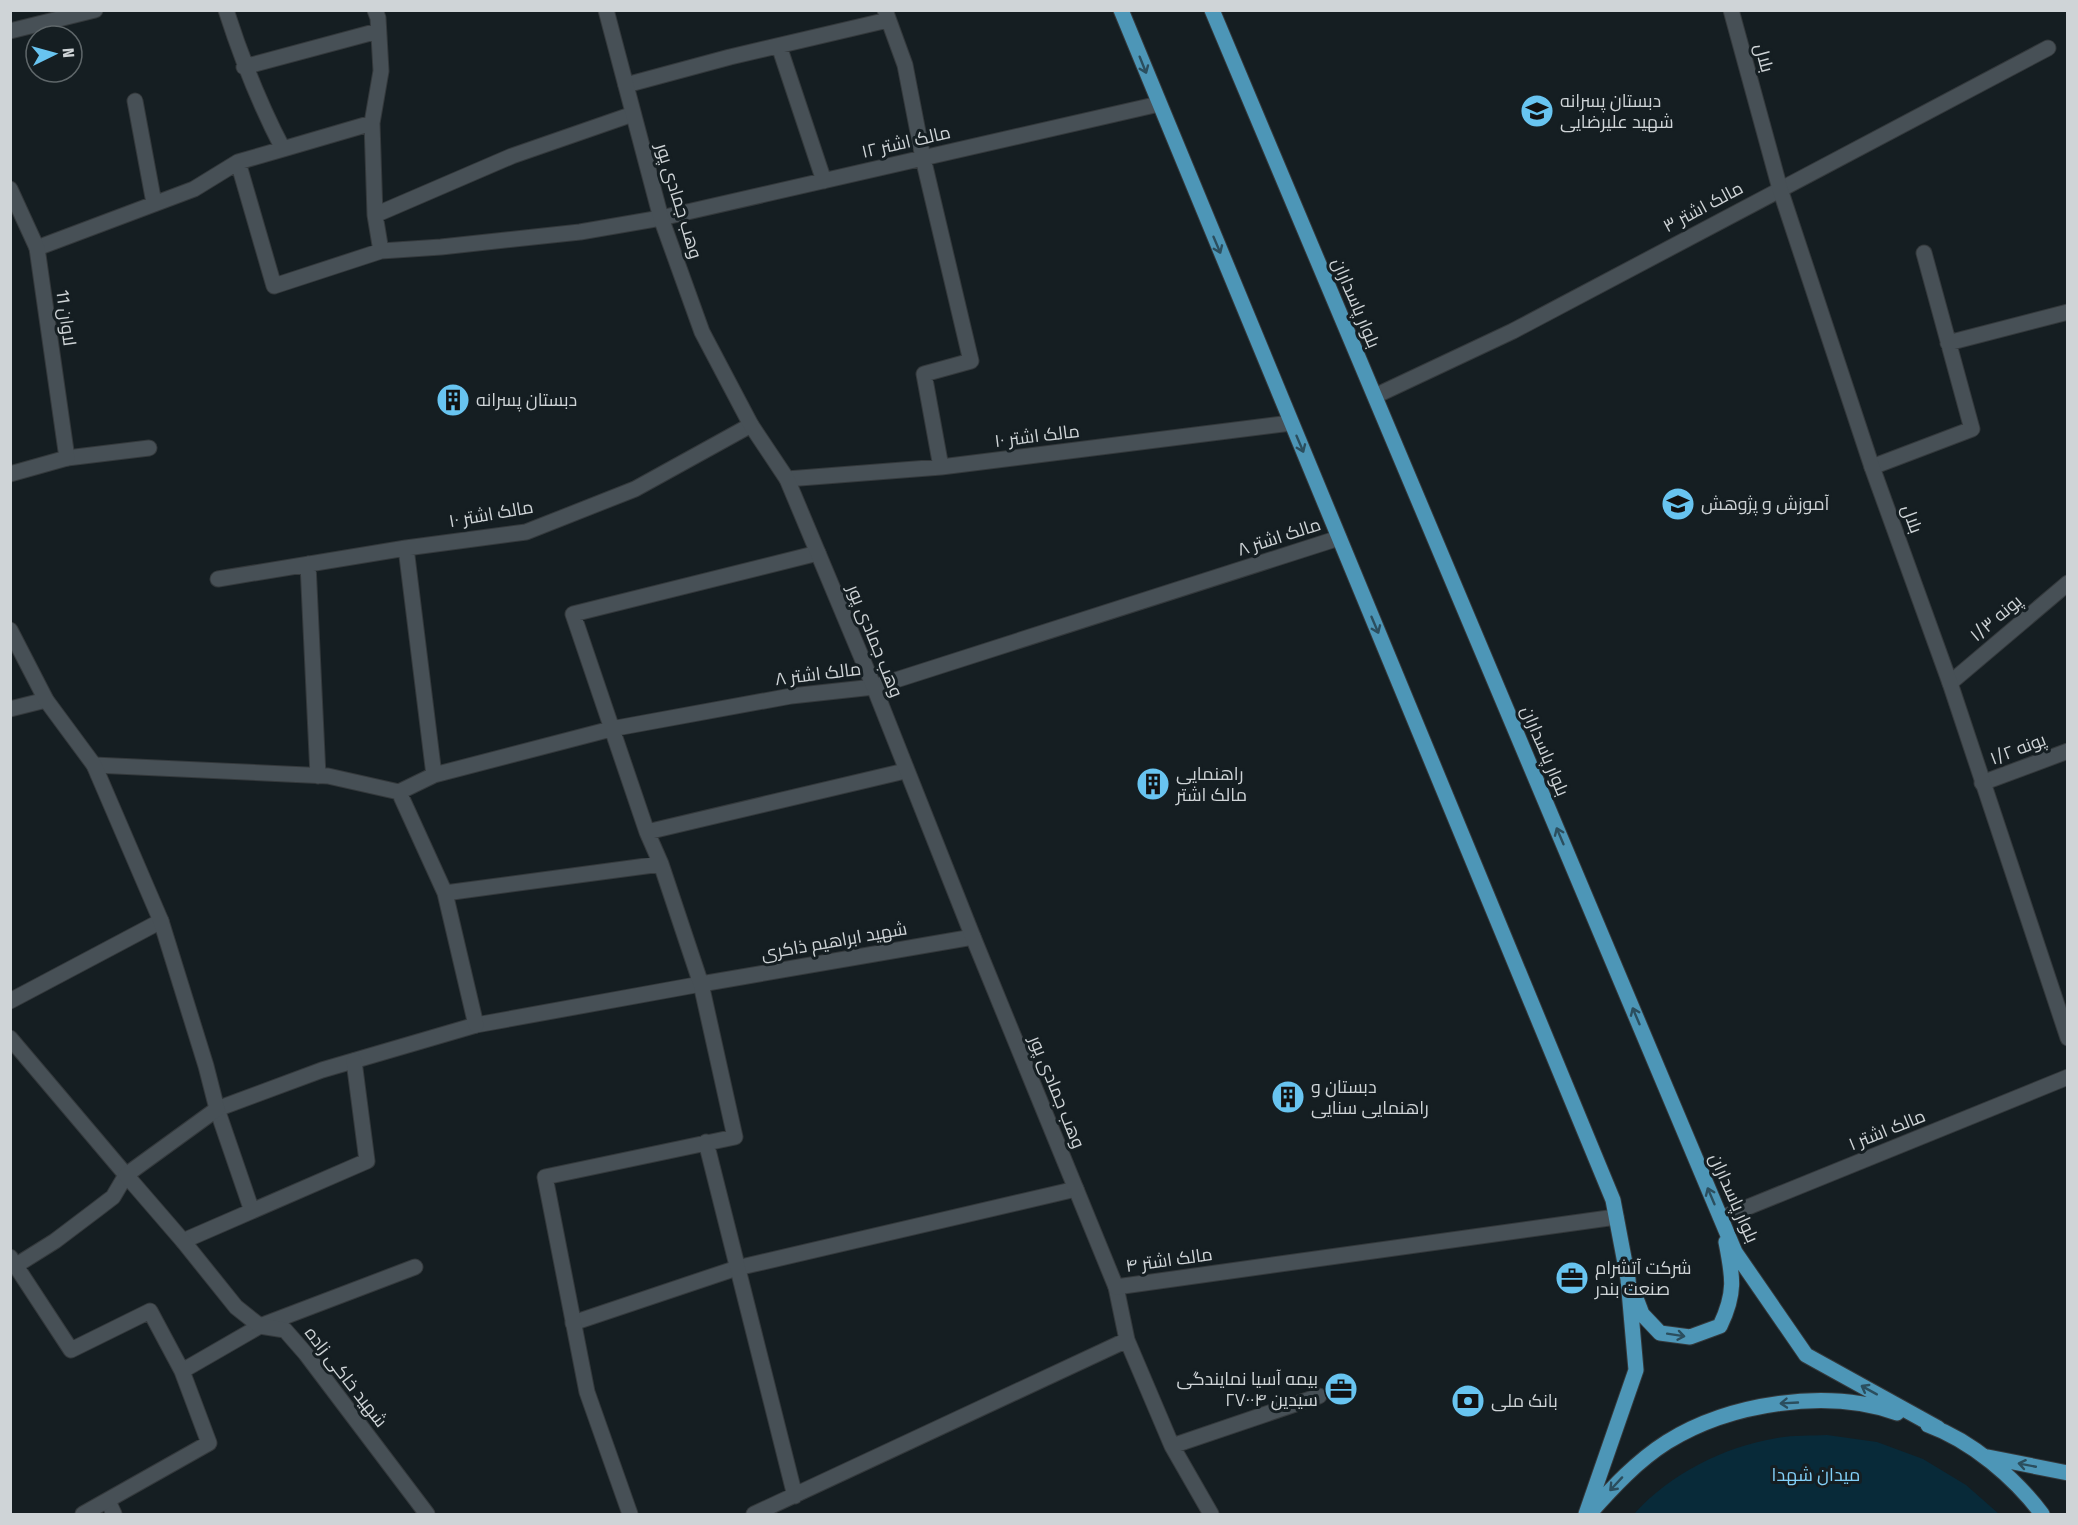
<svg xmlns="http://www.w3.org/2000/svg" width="2078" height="1525" viewBox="0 0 2078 1525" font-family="'Fira Sans Condensed',Cairo,sans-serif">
  <rect width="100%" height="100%" fill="#151e22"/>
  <!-- green -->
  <path fill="#082a39" d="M1827 1435 1877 1442 1923 1459 1966 1485 1999 1514H1634C1670 1474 1723 1447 1777 1438 1793 1435 1811 1436 1827 1435Z"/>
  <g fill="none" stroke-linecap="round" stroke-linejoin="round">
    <defs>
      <path id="service" d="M217 1109 322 1070 476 1025 701 984
        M573 1323 737 1268 1076 1189
        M108 1501 114 1514"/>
      <path id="minor" d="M375 10 378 18 381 71 372 123 375 215 381 251
        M885 10 905 65 923 158 971 361 924 374 941 467
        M10 31 95 10
        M779 46 824 181
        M244 67 378 31
        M626 85 730 57 888 20
        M135 101 154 203
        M283 149 372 123
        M238 162 274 286 381 251 441 247 580 232 661 218 1159 104
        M375 215 512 156 633 114
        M37 248 194 189 238 162 283 149C259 103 242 60 226 10
        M1948 343 2068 312
        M1375 396 1513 331 2048 48
        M67 458 149 448
        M1872 467 1972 429 1924 253
        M787 479 941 467 1291 423
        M406 548 434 775
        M308 564 318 776
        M218 579 406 548 526 532 635 489 751 425
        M1950 683 2068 583
        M10 709 46 700
        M94 765 328 776 399 792
        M1982 783 2068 751
        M399 792 445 893 661 864 701 984 735 1137 545 1177 587 1392 630 1514
        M399 792 434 775 611 729 791 696 874 687 1339 538
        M647 832 573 614 818 553
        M661 864 647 832 905 771
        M445 893 476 1025
        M701 984 973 937
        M10 1001 161 921
        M10 1038 126 1175 113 1197 96 1210 55 1241 15 1266
        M217 1109 252 1211
        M706 1142 795 1496
        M1721 1218 2068 1077
        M183 1241 367 1161 354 1061
        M10 1257 71 1350 150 1311 182 1371 209 1443 83 1514
        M1127 1340 1172 1446 1319 1396
        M182 1371 260 1326 415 1267
        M1172 1446 1211 1514
        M754 1514 1127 1340 1116 1287"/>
      <path id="tertiary" d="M606 10 661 218 702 332 751 425 787 479 874 687 973 937 1116 1287 1616 1217
        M1731 10 1780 189 1872 467 1950 683 2068 1038
        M10 189 37 248 67 458 10 474
        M10 630 46 700 94 765 161 921 206 1066 217 1109 126 1175 183 1241 236 1307 260 1326 285 1330 306 1354 427 1514"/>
      <path id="primary" d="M1121 10 1613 1200 1628 1279 1636 1370 1586 1514
        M1212 10 1735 1252 1806 1355 1938 1428
        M1634 1293 1642 1314 1660 1333 1690 1337 1720 1326C1736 1293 1733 1277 1726 1242
        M1928 1425C1972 1441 2015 1478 2042 1514
        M1988 1457 2068 1473
        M1589 1514C1613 1487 1637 1461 1667 1442 1730 1403 1827 1388 1897 1413"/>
    </defs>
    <!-- service casing -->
    <use href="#service" stroke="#34393c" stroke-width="17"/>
    <!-- minor casing -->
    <use href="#minor" stroke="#34393c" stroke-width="17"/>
    <!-- tertiary casing -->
    <use href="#tertiary" stroke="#34393c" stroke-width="17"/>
    <!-- primary casing -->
    <use href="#primary" stroke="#34393c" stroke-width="17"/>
    <!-- service -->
    <use href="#service" stroke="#475056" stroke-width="15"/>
    <!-- minor -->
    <use href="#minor" stroke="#475056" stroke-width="15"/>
    <!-- tertiary -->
    <use href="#tertiary" stroke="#475056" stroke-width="15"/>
    <!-- primary -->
    <use href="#primary" stroke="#4d96b7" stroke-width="15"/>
  </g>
  <!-- one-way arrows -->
  <defs><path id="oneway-shaft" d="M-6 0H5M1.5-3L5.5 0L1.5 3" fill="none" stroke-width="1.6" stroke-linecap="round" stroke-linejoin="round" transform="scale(1.5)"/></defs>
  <g stroke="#2b4e5e">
    <use href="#oneway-shaft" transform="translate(1143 65) rotate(68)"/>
    <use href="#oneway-shaft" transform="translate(1217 245) rotate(67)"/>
    <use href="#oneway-shaft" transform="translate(1300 444) rotate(67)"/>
    <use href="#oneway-shaft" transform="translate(1375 625) rotate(67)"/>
    <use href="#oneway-shaft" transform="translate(1560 836) rotate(-113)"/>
    <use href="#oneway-shaft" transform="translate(1636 1016) rotate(-113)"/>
    <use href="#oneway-shaft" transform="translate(1711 1196) rotate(-113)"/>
    <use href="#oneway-shaft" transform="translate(1676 1335) rotate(9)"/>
    <use href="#oneway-shaft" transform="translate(1869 1390) rotate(-151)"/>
    <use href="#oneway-shaft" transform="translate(1789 1403) rotate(177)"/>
    <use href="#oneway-shaft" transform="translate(2027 1465) rotate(-169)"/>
    <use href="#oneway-shaft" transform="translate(1616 1484) rotate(133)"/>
  </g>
  <!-- icons -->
  <defs>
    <symbol id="school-disc" viewBox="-11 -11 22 22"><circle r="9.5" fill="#68c4f0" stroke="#151e22"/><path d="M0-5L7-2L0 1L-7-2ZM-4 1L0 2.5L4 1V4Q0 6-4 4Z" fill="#111"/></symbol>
    <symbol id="building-disc" viewBox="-11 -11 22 22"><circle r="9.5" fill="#68c4f0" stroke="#151e22"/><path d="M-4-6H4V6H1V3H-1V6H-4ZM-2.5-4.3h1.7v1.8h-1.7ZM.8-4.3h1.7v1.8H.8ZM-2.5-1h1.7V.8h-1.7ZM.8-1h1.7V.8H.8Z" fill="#111"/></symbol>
    <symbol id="university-disc" viewBox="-11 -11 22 22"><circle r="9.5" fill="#68c4f0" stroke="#151e22"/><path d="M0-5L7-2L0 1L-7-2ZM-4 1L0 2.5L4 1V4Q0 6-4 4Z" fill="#111"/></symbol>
    <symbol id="office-disc" viewBox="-11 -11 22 22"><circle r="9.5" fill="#68c4f0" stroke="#151e22"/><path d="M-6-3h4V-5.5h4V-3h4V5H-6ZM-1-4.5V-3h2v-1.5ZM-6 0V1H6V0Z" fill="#111"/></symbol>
    <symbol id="bank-disc" viewBox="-11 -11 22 22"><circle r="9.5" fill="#68c4f0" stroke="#151e22"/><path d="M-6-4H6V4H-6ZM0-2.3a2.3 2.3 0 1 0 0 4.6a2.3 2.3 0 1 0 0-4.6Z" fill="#111"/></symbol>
  </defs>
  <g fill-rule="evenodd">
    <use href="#school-disc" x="1518" y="92" width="38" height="38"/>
    <use href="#building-disc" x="434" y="381" width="38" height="38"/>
    <use href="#university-disc" x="1659" y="485" width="38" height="38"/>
    <use href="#building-disc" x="1134" y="765" width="38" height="38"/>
    <use href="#building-disc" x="1269" y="1078" width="38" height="38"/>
    <use href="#office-disc" x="1553" y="1259" width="38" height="38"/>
    <use href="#office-disc" x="1322" y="1370" width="38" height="38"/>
    <use href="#bank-disc" x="1449" y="1382" width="38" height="38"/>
  </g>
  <g text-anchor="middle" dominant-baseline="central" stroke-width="6" stroke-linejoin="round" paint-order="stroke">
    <!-- street labels -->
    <g font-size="18" fill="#cfd4d7" stroke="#151e22">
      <text transform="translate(1764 58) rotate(75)">بلال</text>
      <text transform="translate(906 142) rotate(-13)">مالک اشتر ۱۲</text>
      <text transform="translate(679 201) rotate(73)">وهب جمادی پور</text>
      <text transform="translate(1703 207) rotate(-28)">مالک اشتر ۳</text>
      <text transform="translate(1356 303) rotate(67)">بلوار پاسداران</text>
      <text transform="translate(66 318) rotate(82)">لاوان 11</text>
      <text transform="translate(1037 436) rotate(-7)">مالک اشتر ۱۰</text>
      <text transform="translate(491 514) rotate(-10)">مالک اشتر ۱۰</text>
      <text transform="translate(1912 519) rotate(70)">بلال</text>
      <text transform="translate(1279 537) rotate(-18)">مالک اشتر ۸</text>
      <text transform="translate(1996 618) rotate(-40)">پونه ۱/۳</text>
      <text transform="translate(875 641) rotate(68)">وهب جمادی پور</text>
      <text transform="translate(818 674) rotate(-7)">مالک اشتر ۸</text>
      <text transform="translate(2018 749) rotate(-21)">پونه ۱/۲</text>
      <text transform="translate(1545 751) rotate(67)">بلوار پاسداران</text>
      <text transform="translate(834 941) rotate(-10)">شهید ابراهیم ذاکری</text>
      <text transform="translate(1057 1092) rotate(68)">وهب جمادی پور</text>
      <text transform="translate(1887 1130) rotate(-22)">مالک اشتر ۱</text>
      <text transform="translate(1734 1198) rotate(66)">بلوار پاسداران</text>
      <text transform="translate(1169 1260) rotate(-8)">مالک اشتر ۴</text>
      <text transform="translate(346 1377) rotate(52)">شهید خاکی زاده</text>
    </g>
    <!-- poi labels -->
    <g font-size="18" fill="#cfd4d7" stroke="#151e22" text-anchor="start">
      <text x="1560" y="101">دبستان پسرانه<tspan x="1560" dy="21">شهید علیرضایی</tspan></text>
      <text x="476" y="400">دبستان پسرانه</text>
      <text x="1701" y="504">آموزش و پژوهش</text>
      <text x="1176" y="774">راهنمایی<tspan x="1176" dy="21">مالک اشتر</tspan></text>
      <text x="1311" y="1087">دبستان و<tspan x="1311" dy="21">راهنمایی سنایی</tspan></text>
      <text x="1595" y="1268">شرکت آتشرام<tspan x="1595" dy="21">صنعت بندر</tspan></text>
      <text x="1318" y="1379" text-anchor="end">بیمه آسیا نمایندگی<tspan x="1318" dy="21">سیدین ۲۷۰۰۴</tspan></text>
      <text x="1491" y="1401">بانک ملی</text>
    </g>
    <!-- park labels -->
    <g font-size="18" fill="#83d1f9" stroke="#151e22">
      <text x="1816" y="1475">میدان شهدا</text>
    </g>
  </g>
  <!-- border -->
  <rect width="2078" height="1525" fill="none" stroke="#cfd4d7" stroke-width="24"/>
  <!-- north arrow -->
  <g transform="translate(54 54) rotate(85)"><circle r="28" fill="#151e22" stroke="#5f676a" stroke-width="1.5"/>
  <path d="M0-4.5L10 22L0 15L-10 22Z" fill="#68c4f0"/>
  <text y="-9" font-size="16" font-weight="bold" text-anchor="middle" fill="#cfd4d7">N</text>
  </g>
</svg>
